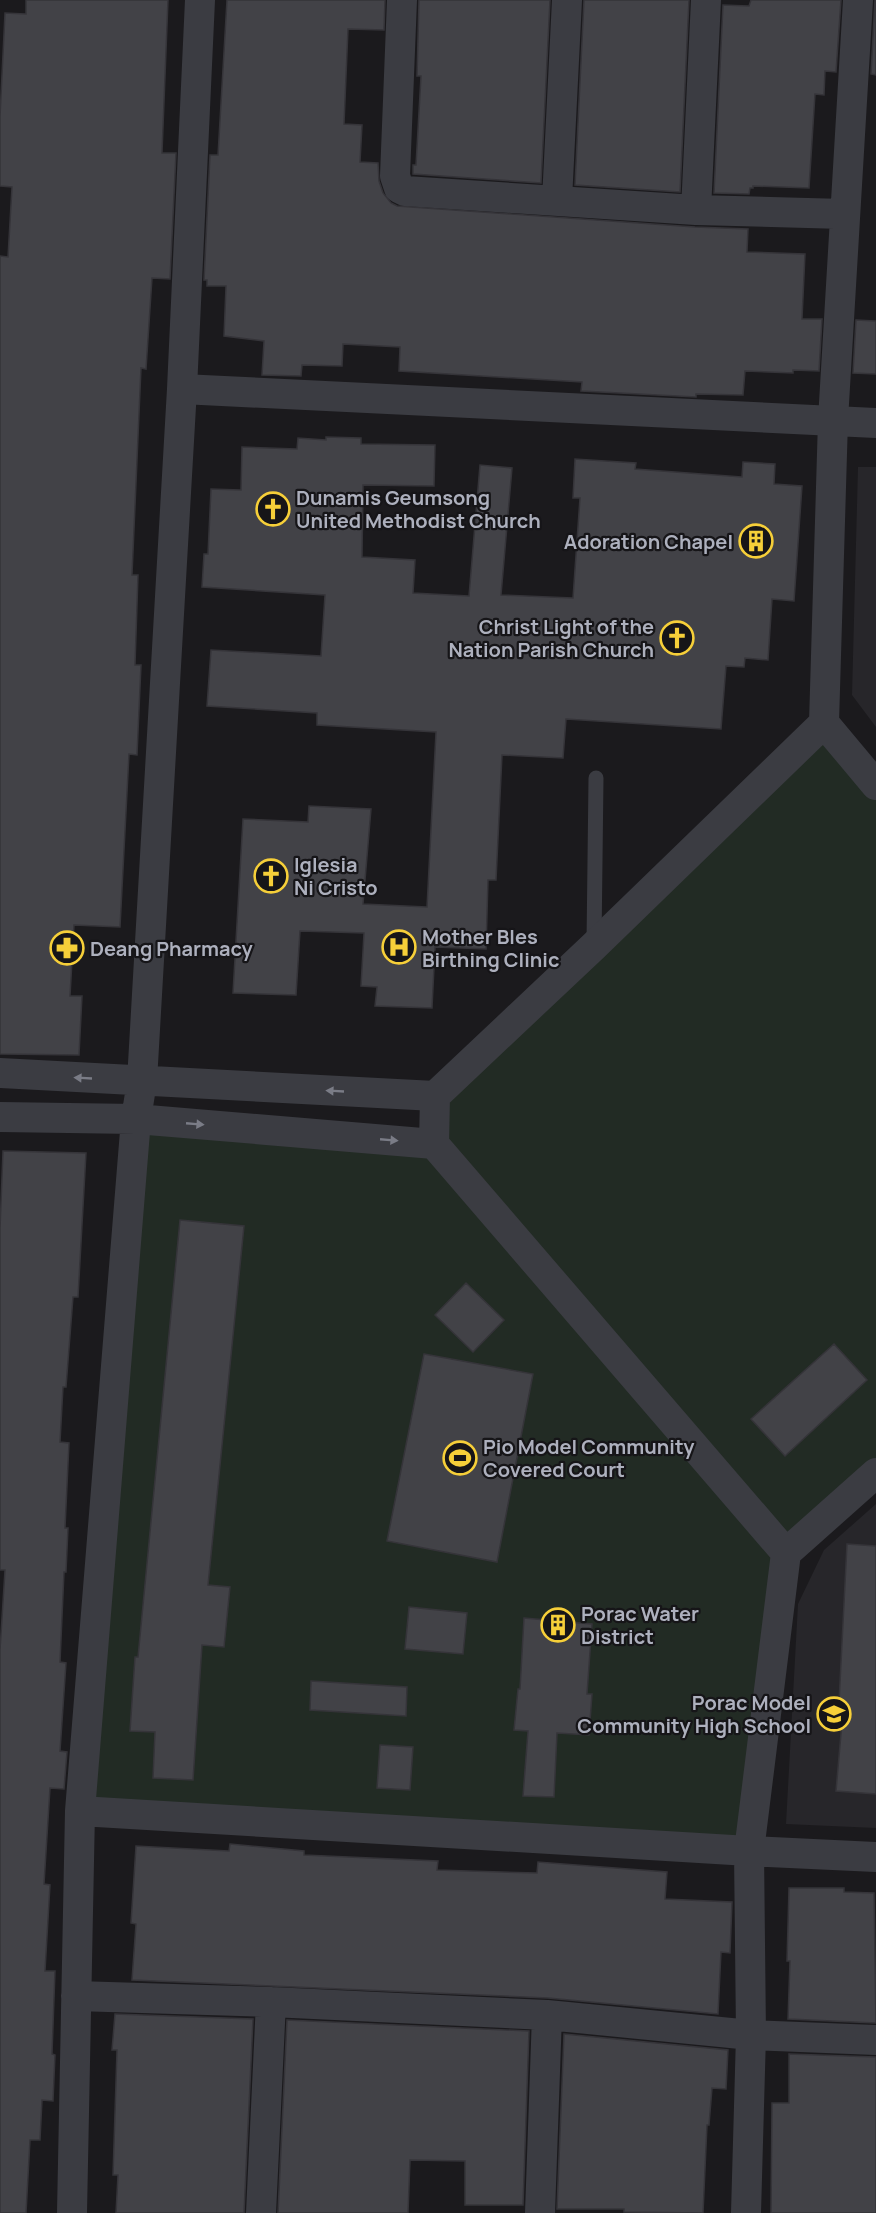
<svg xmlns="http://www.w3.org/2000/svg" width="876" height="2213" viewBox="0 0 876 2213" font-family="Manrope,sans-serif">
  <rect width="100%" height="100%" fill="#1b1a1d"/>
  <!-- built -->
  <path fill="#27262a" d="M858 467H876V727L852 695Z
    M876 1504V1828L786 1824 798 1604 824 1550Z"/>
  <!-- green -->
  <path fill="#222b24" d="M824 723 876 785V1473L786 1553 749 1851 80 1811 136 1119 434 1144 435 1096Z"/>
  <!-- building -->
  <path fill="#424247" stroke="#353439" stroke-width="1.5" d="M26 0H168L162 153H176L170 279 152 278 146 369 141 368 132 575H138L135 665H141L137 755 129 754 120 927 74 925 70 996H82L79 1055 0 1054V256L8 257 12 187 0 186V116L5 13 26 14Z
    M227 0H385L384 30 348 29 344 124 362 125 360 162 378 163 379 181 383 193 391 203 397 206 695 227 748 229 747 252 805 254 802 319H822L819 371 793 370V373L745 371 743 395 696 394V397L581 391 582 382 399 371 400 347 343 344 342 366 302 365 301 376 262 375 264 341 224 336 226 286H207V280H204L210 155H218Z
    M419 0H550L541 183 413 174V165H416L421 76H417Z
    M584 0H689L680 192 575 185Z
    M751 0H841L836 72 825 71 824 95 815 94 809 188 753 186V188H750L749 194 714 193 723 5 749 6Z
    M875 0H876V75L871 74Z
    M856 320 876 321V374L853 373Z
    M326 437 361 438V444L435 445 434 486 363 485 362 557 415 560 413 593 469 596 480 465 512 468 501 595 573 598 580 498H573L575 459 636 463 635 469 742 477 743 462 775 464 774 484 802 486 794 601 772 599 768 660 745 658 744 667 726 666 721 729 566 719 563 758 502 755 496 880H488L486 949 435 947 432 1008 375 1006 377 987 361 986 364 933 300 931 296 995 233 993 243 819 308 822 309 806 371 809 363 904 427 907 436 732 317 725V713L207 706 211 650 321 656 325 595 202 587 204 554H208L211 489 241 490 242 447 297 449 298 438 326 440Z
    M3 1151 86 1153 78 1297H73L66 1387H63L60 1442 69 1443 65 1528H68L66 1572H64L60 1662 66 1663 60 1751 67 1752 64 1789 50 1788 44 1884 50 1885 45 1971H55L52 2054 55 2055 53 2101 42 2100 40 2140H30L26 2213H0V1650L5 1570H0V1228Z
    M180 1220 244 1226 208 1585 230 1587 224 1647 202 1645 193 1780 153 1778 155 1732 130 1731 135 1657H138Z
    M466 1283 504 1320 473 1352 435 1315Z
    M834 1344 867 1380 785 1456 751 1419Z
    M424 1354 533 1374 497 1562 387 1541Z
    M847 1544 876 1546V1794L836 1791 842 1722H838Z
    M409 1607 467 1613 463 1654 405 1649Z
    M524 1618 592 1624 587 1694H592L589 1735 557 1733 554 1797 523 1796 528 1731 514 1730 518 1689H520Z
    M311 1681 407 1687 406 1716 310 1710Z
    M380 1745 413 1747 410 1790 377 1788Z
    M230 1844 304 1851V1855L438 1861 437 1870 537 1873 538 1862 667 1872 665 1899 732 1902 730 1953 721 1952 718 2014 548 1998 132 1980 136 1924 131 1923 136 1846 229 1851Z
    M789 1888H844V1892L874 1893 876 2023 788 2019 790 1961H787Z
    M115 2014 253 2019 244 2213H116L118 2175H113L117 2050H112Z
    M287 2020 529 2031 523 2205H465V2161L410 2160 408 2213H278Z
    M564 2034 728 2050 726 2089 712 2088 709 2125H707L703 2213 624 2212V2209H557Z
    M789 2054 876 2057V2213H771L772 2103H789Z"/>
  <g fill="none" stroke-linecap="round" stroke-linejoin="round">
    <!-- lane -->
    <path stroke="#3b3c42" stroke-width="15" d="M594 943 596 778"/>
    <!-- street -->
    <path stroke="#3b3c42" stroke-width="30" d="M402 0 395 176 399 188 405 191 696 210 844 214
      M858 0 833 420 824 723 876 785
      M557 200 567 0
      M696 210 706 0
      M182 389 876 423
      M0 1073 435 1096
      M0 1117 136 1119 434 1144
      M786 1553 434 1144 435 1096 594 946 824 723
      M80 1811 749 1851 876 1857
      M76 1996 271 2002 547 2015 751 2035 876 2040
      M72 2213 80 1811 136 1119 142 1081 182 389 200 0
      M261 2213 271 2002
      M540 2213 547 2015
      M746 2213 751 2035 749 1851 786 1553 876 1473"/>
  </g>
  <!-- one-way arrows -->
  <defs><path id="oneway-solid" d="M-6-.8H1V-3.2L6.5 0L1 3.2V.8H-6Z" transform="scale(1.5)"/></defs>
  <g fill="#7a7c86">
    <use href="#oneway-solid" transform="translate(83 1078) rotate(-177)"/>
    <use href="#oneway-solid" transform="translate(335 1091) rotate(-177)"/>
    <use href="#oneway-solid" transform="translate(195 1124) rotate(5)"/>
    <use href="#oneway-solid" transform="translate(389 1140) rotate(5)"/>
  </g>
  <!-- icons -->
  <defs>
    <symbol id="church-ring" viewBox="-11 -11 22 22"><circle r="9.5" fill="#161518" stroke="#f6cf39" stroke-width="1.5"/><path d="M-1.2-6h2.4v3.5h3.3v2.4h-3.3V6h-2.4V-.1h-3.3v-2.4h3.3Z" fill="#f6cf39"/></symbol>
    <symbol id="building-ring" viewBox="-11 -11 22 22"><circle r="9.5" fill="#161518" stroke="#f6cf39" stroke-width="1.5"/><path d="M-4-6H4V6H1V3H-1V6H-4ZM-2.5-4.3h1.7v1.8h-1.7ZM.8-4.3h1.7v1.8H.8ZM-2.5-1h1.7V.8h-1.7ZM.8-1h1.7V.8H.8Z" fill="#f6cf39"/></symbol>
    <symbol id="hospital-ring" viewBox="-11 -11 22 22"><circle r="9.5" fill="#161518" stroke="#f6cf39" stroke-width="1.5"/><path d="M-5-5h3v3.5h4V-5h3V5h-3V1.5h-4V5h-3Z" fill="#f6cf39"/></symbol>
    <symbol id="pharmacy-ring" viewBox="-11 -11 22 22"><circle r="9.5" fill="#161518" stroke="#f6cf39" stroke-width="1.5"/><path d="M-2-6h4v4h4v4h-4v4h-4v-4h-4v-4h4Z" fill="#f6cf39"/></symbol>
    <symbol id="stadium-ring" viewBox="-11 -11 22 22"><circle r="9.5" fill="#161518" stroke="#f6cf39" stroke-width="1.5"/><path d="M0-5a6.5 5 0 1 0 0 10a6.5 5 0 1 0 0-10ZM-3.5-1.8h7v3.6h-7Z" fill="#f6cf39"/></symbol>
    <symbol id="school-ring" viewBox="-11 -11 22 22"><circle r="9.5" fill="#161518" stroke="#f6cf39" stroke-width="1.5"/><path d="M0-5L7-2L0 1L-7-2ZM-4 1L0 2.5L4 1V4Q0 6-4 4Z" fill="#f6cf39"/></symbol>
  </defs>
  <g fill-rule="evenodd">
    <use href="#church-ring" x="254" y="490" width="38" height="38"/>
    <use href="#building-ring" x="737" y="522" width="38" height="38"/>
    <use href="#church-ring" x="658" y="619" width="38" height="38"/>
    <use href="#church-ring" x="252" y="857" width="38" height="38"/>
    <use href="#hospital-ring" x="380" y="928" width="38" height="38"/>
    <use href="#pharmacy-ring" x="48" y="929" width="38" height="38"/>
    <use href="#stadium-ring" x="441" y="1439" width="38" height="38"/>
    <use href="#building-ring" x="539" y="1606" width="38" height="38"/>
    <use href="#school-ring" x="815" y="1695" width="38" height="38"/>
  </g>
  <g text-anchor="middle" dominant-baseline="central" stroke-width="4.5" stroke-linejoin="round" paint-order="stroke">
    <!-- poi labels -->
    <g font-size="20" font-weight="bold" fill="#adb0bd" stroke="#161518" text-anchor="start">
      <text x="296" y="497">Dunamis Geumsong<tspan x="296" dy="23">United Methodist Church</tspan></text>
      <text x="733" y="541" text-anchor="end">Adoration Chapel</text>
      <text x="654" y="626" text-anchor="end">Christ Light of the<tspan x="654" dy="23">Nation Parish Church</tspan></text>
      <text x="294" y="864">Iglesia<tspan x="294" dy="23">Ni Cristo</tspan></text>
      <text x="422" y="936">Mother Bles<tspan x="422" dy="23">Birthing Clinic</tspan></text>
      <text x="90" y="948">Deang Pharmacy</text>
      <text x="483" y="1446">Pio Model Community<tspan x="483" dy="23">Covered Court</tspan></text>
      <text x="581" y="1613">Porac Water<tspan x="581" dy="23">District</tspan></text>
      <text x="811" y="1702" text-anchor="end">Porac Model<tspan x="811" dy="23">Community High School</tspan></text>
    </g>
  </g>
</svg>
